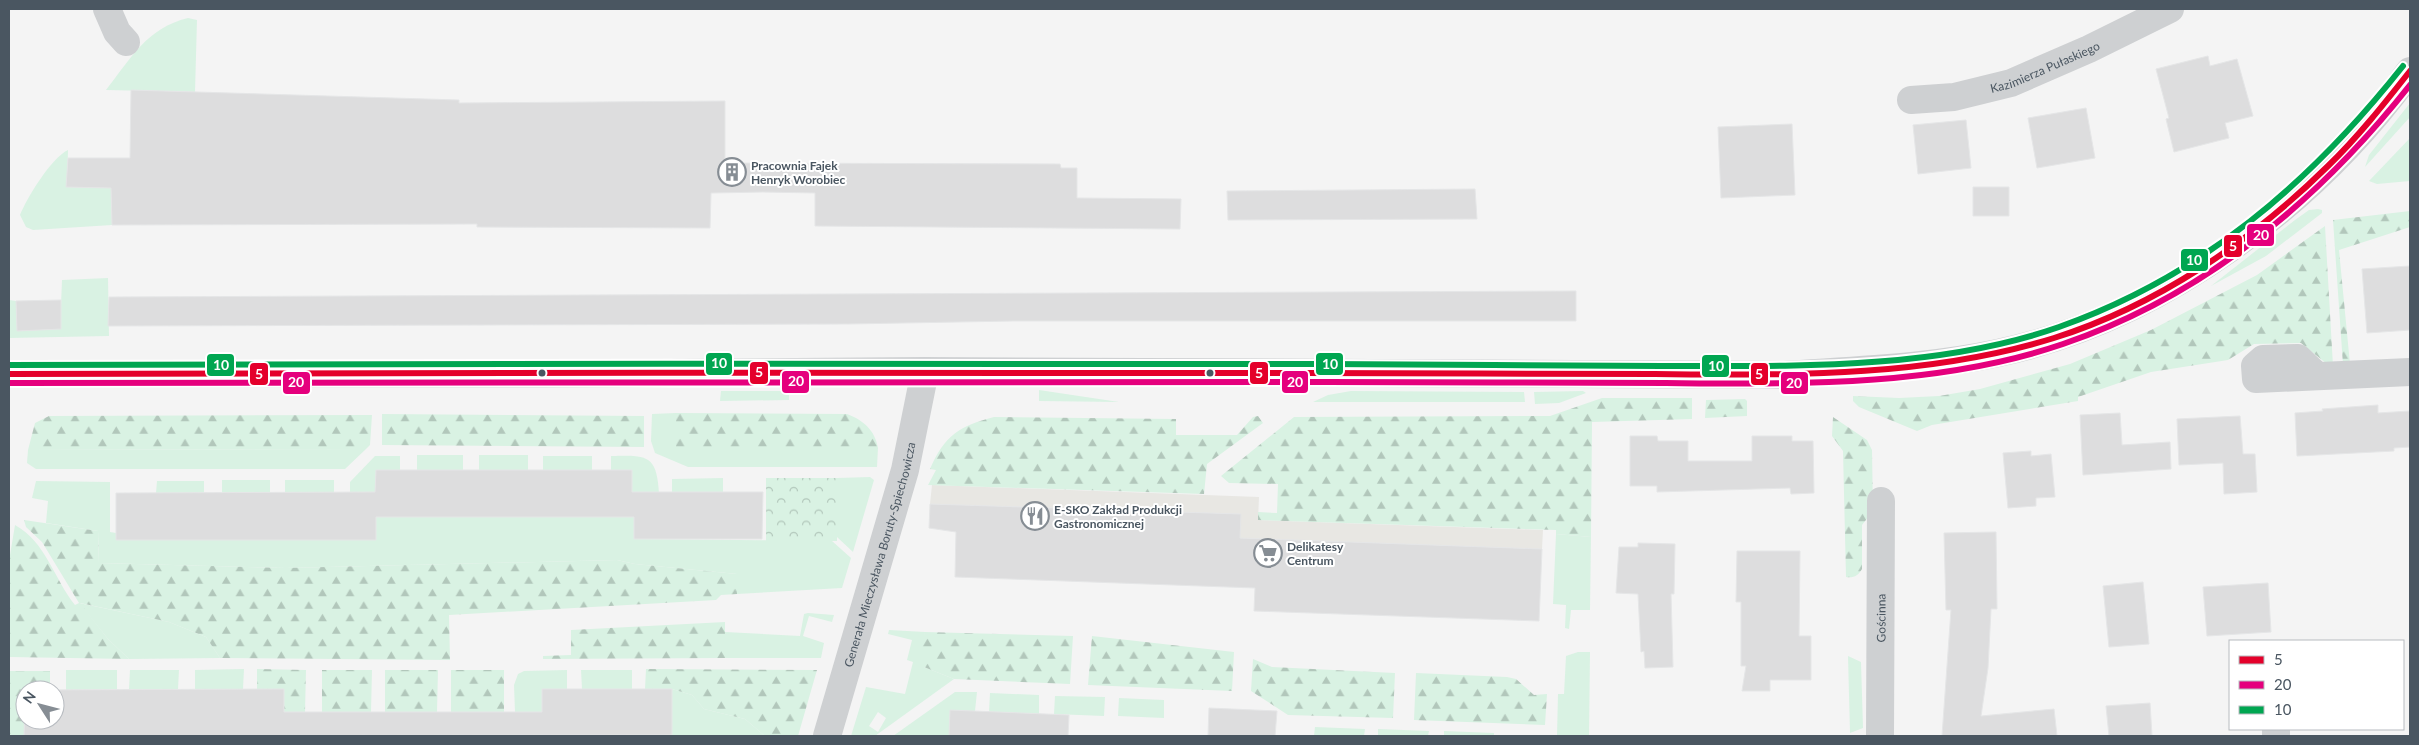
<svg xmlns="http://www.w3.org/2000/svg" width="2419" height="745" viewBox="0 0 2419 745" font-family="Lato,sans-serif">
  <defs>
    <pattern id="forest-firs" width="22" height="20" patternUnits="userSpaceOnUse" patternTransform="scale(1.25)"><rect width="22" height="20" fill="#d9f2e3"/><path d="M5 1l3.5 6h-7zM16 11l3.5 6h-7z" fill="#b2c7bb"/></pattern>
    <pattern id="park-crowns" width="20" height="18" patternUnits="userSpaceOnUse" patternTransform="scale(1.25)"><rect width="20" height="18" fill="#d9f2e3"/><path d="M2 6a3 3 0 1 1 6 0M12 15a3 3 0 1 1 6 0" fill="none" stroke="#b2c7bb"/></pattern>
  </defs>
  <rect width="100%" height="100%" fill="#f4f4f4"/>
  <!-- commercial -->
  <path fill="#e8e7e3" d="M932 485 1259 497 1258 520 1543 530 1542 549 1240 538V514L930 504Z"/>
  <!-- green -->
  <path fill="#d9f2e3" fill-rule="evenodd" d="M188 18 197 20 195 92 106 90C131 58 147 28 188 18Z
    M2410 103V117L2365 167 2369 155Z
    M2410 138V181L2377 184 2369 181Z
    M68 150 67 187 111 188 112 225 33 230 26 227 20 215C27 198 51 158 68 150Z
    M2318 209 2322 210V213L2266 256 2211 286 2295 220 2309 210Z
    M108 278 109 336 9 338V300L16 301 17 331 60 329 62 280Z
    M1039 390 1119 402 1039 401Z
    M721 391H789V400L720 401Z
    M1351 391 1524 392 1525 402H1313L1328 395Z
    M1583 391 1586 393 1559 403 1535 404 1534 392Z
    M676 413 677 448H878L877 467H688L655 453 651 441 652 414Z
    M366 449 345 469H36L27 463 28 450Z
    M417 455H463V470H417Z
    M479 455H528V470H479Z
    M375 456H400V470H376L375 492 350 493V482Z
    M543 456H592V470H543Z
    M611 456C646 455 657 454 659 493L632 492V470H611Z
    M870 477 874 480 853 552 837 537V478Z
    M723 478V492L672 493V479Z
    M222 480H270V493H222Z
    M285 480H334V493H285Z
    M36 481 110 482V532L116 533V540H375L376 517H634L635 539 832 541 851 558 842 588 737 594V574L635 564 617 560 286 568 99 563 98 531 46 523 48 501 32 498Z
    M157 481H204V493H156Z
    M1556 534 1591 537 1590 610H1571L1569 629 1565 628 1566 605 1553 604Z
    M79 603 169 622 206 637 220 658 129 659 108 639Z
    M808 613 834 615 832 622 809 616 803 636 824 643 821 658H725V632L800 636 804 614Z
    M889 630 925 632 924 667 954 679 875 736H851L866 687 905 694 913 662 907 660 912 640 888 634ZM878 712 886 718 878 732 869 726Z
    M1578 652H1590L1589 736H1557L1558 694H1564L1566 656Z
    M1848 656 1861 662 1863 728 1850 733Z
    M244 669 243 689H195V670Z
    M66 670H117V689L66 690Z
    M130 670H179L178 689H129Z
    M567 670V689H542V712H515L514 685 518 674 524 671Z
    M581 670H632V689H582Z
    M672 689 692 695 704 709 745 719 765 736H543L671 735Z
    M955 692H977L975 711H950L949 736H893Z
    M990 693 1039 695V714L989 712Z
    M1055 696 1105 697 1104 716 1054 714Z
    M1119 698 1164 700V718L1118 716Z
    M1315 727 1365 729 1364 736H1314Z
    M1378 729 1429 731 1428 736H1378Z
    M1444 731 1494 733V736H1444Z"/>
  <!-- forest -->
  <path fill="url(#forest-firs)" d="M2410 211V227L2339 250 2350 364 2343 365 2333 220Z
    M2325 226 2333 366 2327 364 2301 343 2254 344 2228 360 2151 372 2078 397V401L1932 425 1917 431 1859 407 1853 401V396L1899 398 1939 396 1980 389 2070 364 2151 330 2257 275Z
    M1602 398H1692V419L1592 422 1591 537 1556 534V530L1258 520V512L1277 513 1278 484 1229 483 1221 476 1294 417 1550 416Z
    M1745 399 1747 401V416L1705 418 1706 400Z
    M676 413 847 414C863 420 875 430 878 448H676Z
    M382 414 644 416V447L382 445Z
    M372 415 370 445 366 449 28 450 35 423 49 416Z
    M1258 416 1263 423 1207 464 1204 494 928 485 936 470 930 469C945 435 959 426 994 417L1176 419V435H1237L1253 417Z
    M1833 417 1867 440 1872 450 1873 511 1862 525V569C1858 576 1854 578 1846 577L1843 451 1832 436Z
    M24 520 98 531 99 563 286 568 617 560 635 564 737 574V594L721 595 716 600 449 615 450 660 220 658 206 637 169 622 80 603 108 639 129 659 9 657V561L15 525C46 542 54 579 75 605L79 603 42 542 26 527Z
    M725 622V658L543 659V656L571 655V630Z
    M925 632 1073 636 1070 684 954 679 924 667 920 656Z
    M1092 636 1234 652 1232 691 1088 685Z
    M1253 659 1272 667 1395 673 1393 718 1288 715 1251 691Z
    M257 669 306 670 305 712H284V689H257Z
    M646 669 817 670 798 736H765L745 719 704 709 692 695 672 689H645Z
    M322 670H372L371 712H322Z
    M385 670H438L437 712H385Z
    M451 670H504V712H451Z
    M9 671H50V690H25L24 736H9Z
    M1416 673 1507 677 1516 679 1534 695 1547 694 1545 725 1414 720Z"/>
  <!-- park -->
  <path fill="url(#park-crowns)" d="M766 478H837V541H766Z"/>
  <!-- building -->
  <path fill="#ddddde" stroke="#e5e6e7" d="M2208 56 2210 66 2237 59 2253 116 2225 123 2229 138 2174 152 2166 119 2169 118 2156 69Z
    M131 90 459 100V103L725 101V163L1060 164 1061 168H1077V198L1181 199 1180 229 815 226V193L762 192 711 193 710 228 477 227V224L112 225 111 188 66 187 68 158H130Z
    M2086 108 2095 158 2037 168 2028 118Z
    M1966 120 1971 168 1918 174 1913 125Z
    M1792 124 1795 195 1721 198 1718 127Z
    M1973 187H2009V216H1973Z
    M1475 189 1477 219 1228 220 1227 191Z
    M2410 266V330L2367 333 2362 269Z
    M1576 291V321H1012L847 324 108 326 109 297Z
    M61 300V329L17 331 16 301Z
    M2378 405V413L2410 411V447L2394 448V451L2297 456 2295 413 2323 411 2322 409Z
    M2120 413 2122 445 2170 442 2171 469 2083 475 2080 415Z
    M2240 416 2243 454H2255L2257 492 2224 494 2223 463 2179 465 2177 419Z
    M1630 436H1657L1658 441H1688V461H1752V436H1792V441H1813L1814 493 1791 494 1790 488 1657 492V486H1630Z
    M2031 451V456L2051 454 2055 497 2036 498V506L2008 508 2003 453Z
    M376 470H632V492H763L762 539H634V517H376V540H116V493L375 492Z
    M930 504 1241 514 1240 538 1542 549 1539 621 1254 611 1255 588 955 577 956 532 929 528Z
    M1996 532 1997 609H1991L1988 668 1981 716 2054 709 2057 736H1942L1951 610H1946L1944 533Z
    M1638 543 1675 544 1674 594H1671L1673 667 1645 668 1644 651 1641 652 1638 594 1616 593 1619 547H1638Z
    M1737 551H1800L1799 636H1811V680H1770V691H1742L1746 666H1741V602H1736Z
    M2143 582 2149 644 2109 647 2103 586Z
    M2268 583 2271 632 2207 636 2203 587Z
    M284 689V712H542V689H672V735L24 736 25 703V720H55V690H25Z
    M2150 703 2152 736H2109L2106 706Z
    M1209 708 1277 711 1275 736H1208Z
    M950 710 1069 715 1068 736H949Z"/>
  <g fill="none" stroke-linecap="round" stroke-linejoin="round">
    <!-- minor -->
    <g stroke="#ced0d2" stroke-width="28">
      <path d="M107 9 117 32 126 42"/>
      <path id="s1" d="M1911 100 1954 97 2011 83 2089 49 2170 9"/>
      <path d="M9 374H542L925 371 1784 375C1856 370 1928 368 1998 353 2160 319 2314 204 2410 71"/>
      <path d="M2317 376 2298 358 2263 359 2255 366 2256 379 2410 372"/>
      <path d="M2276 729V736"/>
      <path id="s2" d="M827 736 905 470 925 371"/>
      <path id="s3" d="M1880 736 1881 501"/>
    </g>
    <defs>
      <path id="bus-1" d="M9 374C440 374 872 371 1303 373 1420 373 1538 374 1655 374 1788 375 1925 378 2054 338 2156 306 2252 241 2328 166 2358 137 2384 104 2410 71"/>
      <path id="bus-2" d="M9 383C448 383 887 380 1327 382 1440 382 1553 383 1666 383 1797 384 1937 387 2063 344 2204 296 2319 200 2410 85"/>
      <path id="bus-3" d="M9 365C447 365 886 362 1324 364 1437 365 1549 365 1662 366 1792 366 1936 370 2059 327 2203 276 2310 183 2403 66"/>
    </defs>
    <!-- bus-1 casing -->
    <use href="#bus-1" stroke="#fff" stroke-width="10"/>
    <!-- bus-2 casing -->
    <use href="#bus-2" stroke="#fff" stroke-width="10"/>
    <!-- bus-3 casing -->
    <use href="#bus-3" stroke="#fff" stroke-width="10"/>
    <!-- bus-1 -->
    <use href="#bus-1" stroke="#e4002b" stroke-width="6"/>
    <!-- bus-2 -->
    <use href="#bus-2" stroke="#e5007d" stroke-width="6"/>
    <!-- bus-3 -->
    <use href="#bus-3" stroke="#00a651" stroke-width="6"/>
  </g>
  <!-- icons -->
  <defs>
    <symbol id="building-ring" viewBox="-11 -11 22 22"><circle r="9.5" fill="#fff" stroke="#868d94" stroke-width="1.5"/><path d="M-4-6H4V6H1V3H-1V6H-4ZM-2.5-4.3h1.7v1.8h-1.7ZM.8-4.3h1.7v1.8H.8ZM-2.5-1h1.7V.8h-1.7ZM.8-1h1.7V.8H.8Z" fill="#868d94"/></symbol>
    <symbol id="restaurant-ring" viewBox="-11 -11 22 22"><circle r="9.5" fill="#fff" stroke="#868d94" stroke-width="1.5"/><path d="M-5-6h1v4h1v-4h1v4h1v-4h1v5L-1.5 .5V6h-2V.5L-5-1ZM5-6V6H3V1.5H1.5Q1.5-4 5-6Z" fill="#868d94"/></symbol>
    <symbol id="supermarket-ring" viewBox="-11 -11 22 22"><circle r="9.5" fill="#fff" stroke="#868d94" stroke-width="1.5"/><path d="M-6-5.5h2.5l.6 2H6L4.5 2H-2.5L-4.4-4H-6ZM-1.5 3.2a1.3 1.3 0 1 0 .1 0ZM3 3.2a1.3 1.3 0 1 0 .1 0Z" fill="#868d94"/></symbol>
  </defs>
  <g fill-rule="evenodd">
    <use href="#building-ring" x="716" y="156" width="32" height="32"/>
    <use href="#restaurant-ring" x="1019" y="500" width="32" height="32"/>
    <use href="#supermarket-ring" x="1252" y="537" width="32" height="32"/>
  </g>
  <!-- markers -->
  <g fill="#4a5661" stroke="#fff" stroke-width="2">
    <circle cx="542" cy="373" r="4.5"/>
    <circle cx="1210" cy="373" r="4.5"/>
  </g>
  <g text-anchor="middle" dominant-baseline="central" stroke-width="4" stroke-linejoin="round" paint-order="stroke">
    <!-- street labels -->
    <g font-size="12" fill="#4a5661" stroke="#fff">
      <text stroke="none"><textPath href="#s1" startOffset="139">Kazimierza Pułaskiego</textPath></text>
      <text stroke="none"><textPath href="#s2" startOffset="189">Generała Mieczysława Boruty-Spiechowicza</textPath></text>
      <text stroke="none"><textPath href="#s3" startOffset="118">Gościnna</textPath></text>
    </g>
    <!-- poi labels -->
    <g font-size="12" font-weight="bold" fill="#4a5661" stroke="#fff" text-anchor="start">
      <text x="751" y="165">Pracownia Fajek<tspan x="751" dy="14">Henryk Worobiec</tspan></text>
      <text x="1054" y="509">E-SKO Zakład Produkcji<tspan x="1054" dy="14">Gastronomicznej</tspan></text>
      <text x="1287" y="546">Delikatesy<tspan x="1287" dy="14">Centrum</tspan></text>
    </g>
  </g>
  <g stroke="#fff" stroke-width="2">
    <rect x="2246" y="223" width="29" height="24" rx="5" fill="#e5007d"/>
    <rect x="2223" y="234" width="20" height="24" rx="5" fill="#e4002b"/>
    <rect x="2180" y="248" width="29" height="24" rx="5" fill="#00a651"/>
    <rect x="705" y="352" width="28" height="24" rx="5" fill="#00a651"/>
    <rect x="1315" y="352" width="29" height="24" rx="5" fill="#00a651"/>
    <rect x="206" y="353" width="29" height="24" rx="5" fill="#00a651"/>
    <rect x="1701" y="354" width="29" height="24" rx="5" fill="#00a651"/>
    <rect x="749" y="361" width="20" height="24" rx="5" fill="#e4002b"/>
    <rect x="1249" y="361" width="20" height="24" rx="5" fill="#e4002b"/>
    <rect x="249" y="362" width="20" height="24" rx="5" fill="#e4002b"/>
    <rect x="1750" y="362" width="19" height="24" rx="5" fill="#e4002b"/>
    <rect x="781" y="370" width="29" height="24" rx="5" fill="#e5007d"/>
    <rect x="1281" y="370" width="28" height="24" rx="5" fill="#e5007d"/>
    <rect x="282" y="371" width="29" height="24" rx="5" fill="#e5007d"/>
    <rect x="1780" y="371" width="29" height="24" rx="5" fill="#e5007d"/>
  </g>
  <g font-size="14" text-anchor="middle" font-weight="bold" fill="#fff">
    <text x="2261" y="240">20</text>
    <text x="2233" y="251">5</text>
    <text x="2194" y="265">10</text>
    <text x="719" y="368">10</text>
    <text x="1330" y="369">10</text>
    <text x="221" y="370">10</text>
    <text x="1716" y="371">10</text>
    <text x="759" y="377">5</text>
    <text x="1259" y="378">5</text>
    <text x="259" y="379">5</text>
    <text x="1759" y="379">5</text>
    <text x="796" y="386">20</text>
    <text x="1295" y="387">20</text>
    <text x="296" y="387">20</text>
    <text x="1794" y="388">20</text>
  </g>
  <!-- border -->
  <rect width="2419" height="745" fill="none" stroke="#4a5661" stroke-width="20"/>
  <!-- legend -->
  <rect x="2229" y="640" width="175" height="90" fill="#ffffff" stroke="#b7bbc0"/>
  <rect x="2239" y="656" width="25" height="8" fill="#e4002b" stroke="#b7bbc0"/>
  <text x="2274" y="665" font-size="15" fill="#4a5661">5</text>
  <rect x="2239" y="681" width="25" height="8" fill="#e5007d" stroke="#b7bbc0"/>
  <text x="2274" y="690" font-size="15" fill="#4a5661">20</text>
  <rect x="2239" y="706" width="25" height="8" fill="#00a651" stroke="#b7bbc0"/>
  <text x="2274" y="715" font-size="15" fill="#4a5661">10</text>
  <!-- north arrow -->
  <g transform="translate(40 705) rotate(306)"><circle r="24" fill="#ffffff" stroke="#b7bbc0"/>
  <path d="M0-4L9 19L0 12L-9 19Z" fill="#868d94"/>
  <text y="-8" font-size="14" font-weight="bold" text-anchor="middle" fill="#4a5661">N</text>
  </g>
</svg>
